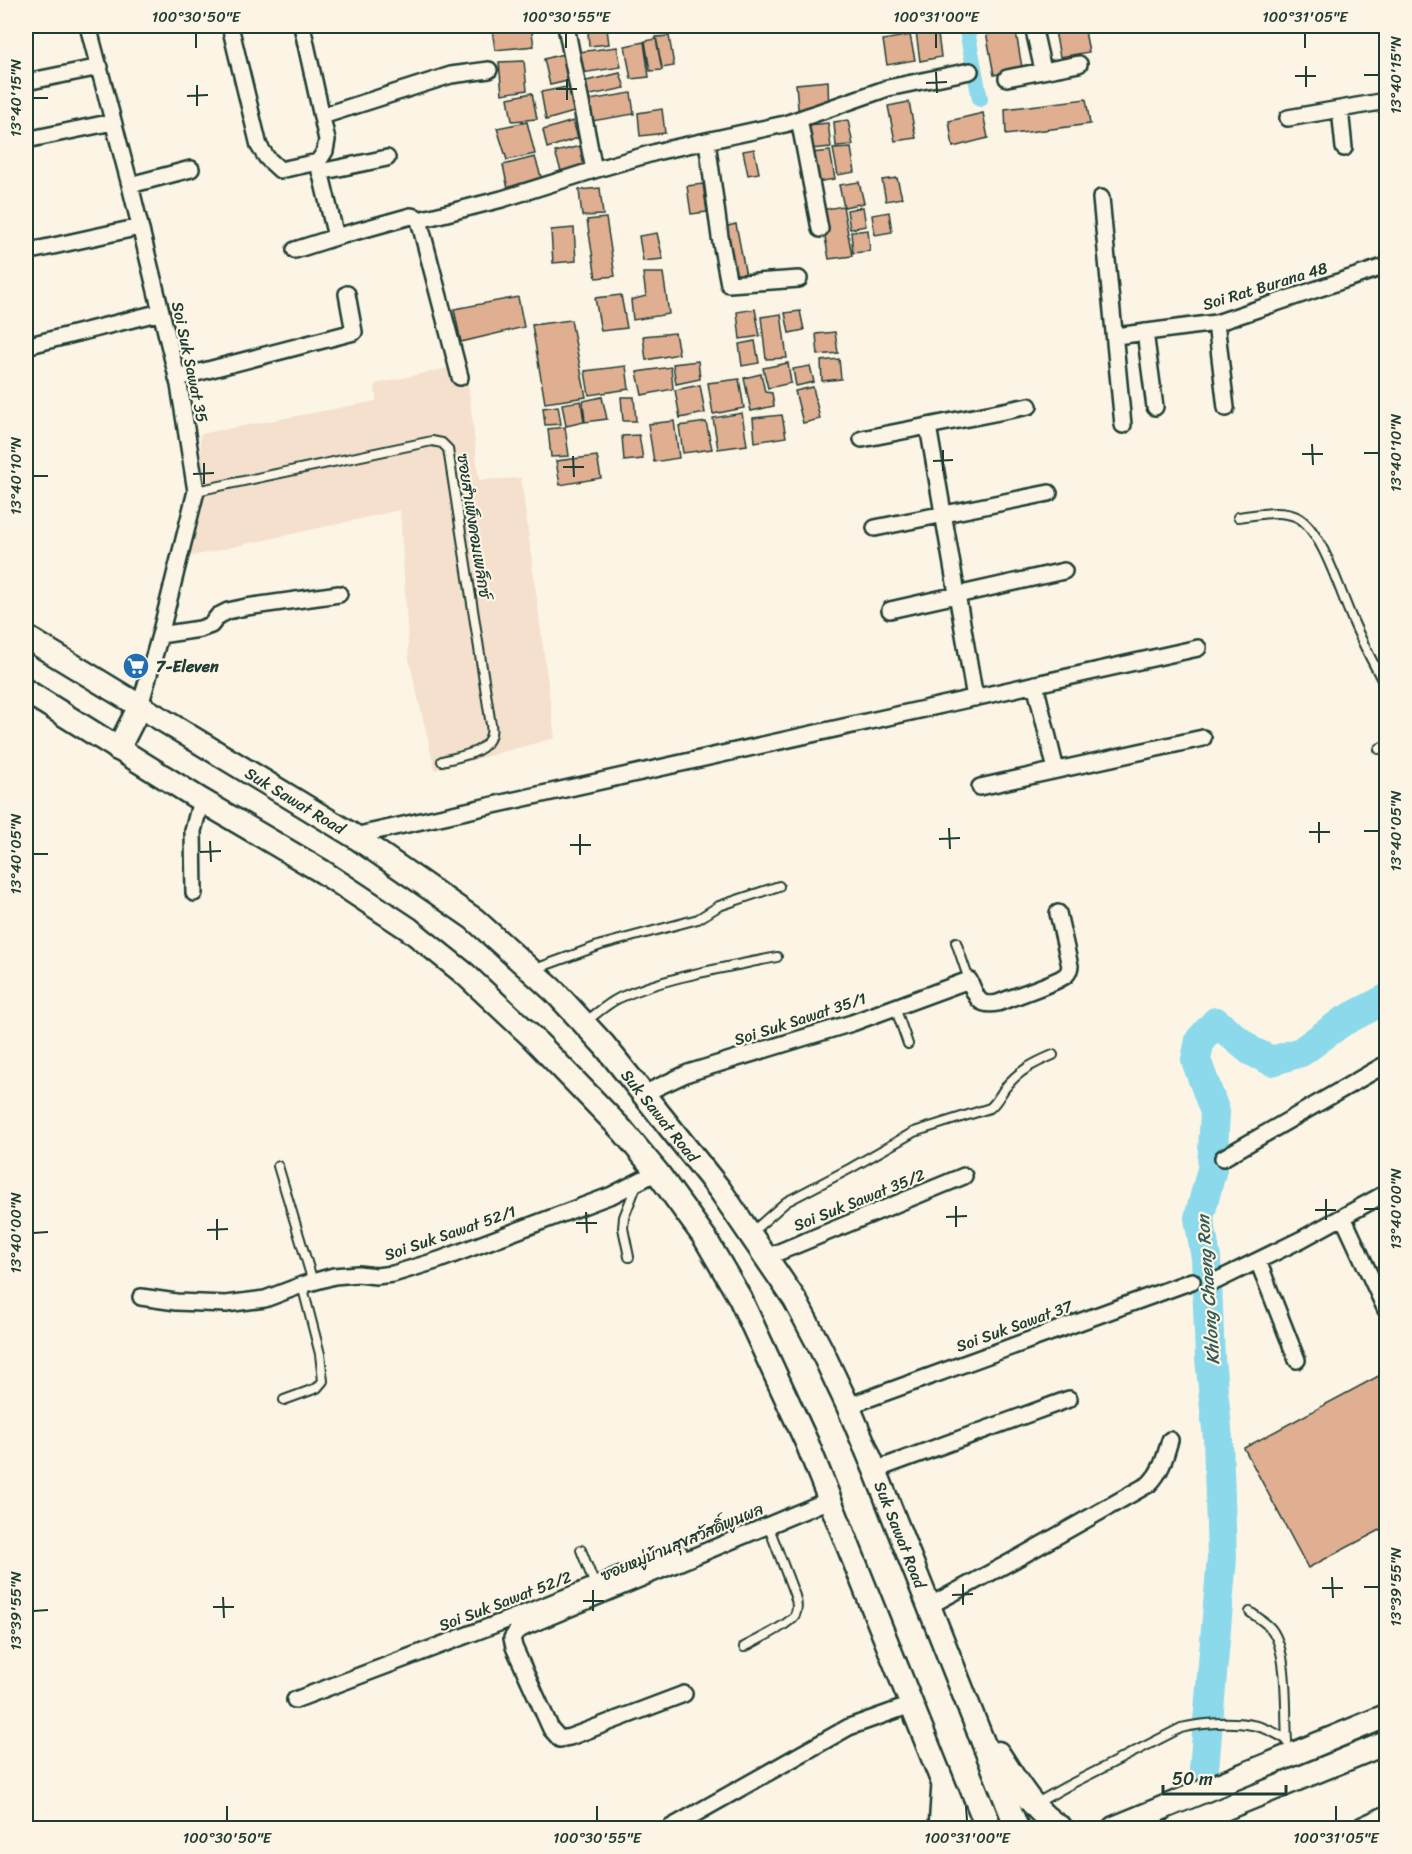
<svg xmlns="http://www.w3.org/2000/svg" width="1412" height="1854" viewBox="0 0 1412 1854" font-family="Sriracha,'Playpen Sans Thai',sans-serif">
  <rect width="100%" height="100%" fill="#fcf5e5"/>
  <filter id="ink" filterUnits="userSpaceOnUse"><feTurbulence type="fractalNoise" baseFrequency=".0167" numOctaves="2"/><feDisplacementMap in="SourceGraphic" scale="12" xChannelSelector="R" yChannelSelector="G"/><feConvolveMatrix kernelMatrix="1 2 1 2 8 2 1 2 1" color-interpolation-filters="sRGB"/></filter>
  <g filter="url(#ink)">
    <!-- built -->
    <path fill="#f4e0cc" d="M466 364 479 480 521 478 555 738 435 770 409 659 400 510 188 557 204 500 200 434 376 401 375 384Z"/>
    <g fill="none" stroke-linecap="round" stroke-linejoin="round">
      <!-- canal -->
      <path stroke="#8cd9eb" stroke-width="16" d="M966 26 980 99"/>
      <!-- river -->
      <path stroke="#8cd9eb" stroke-width="30" d="M1204 1769 1222 1558 1218 1439 1210 1358 1206 1258 1199 1218 1212 1169 1215 1112 1196 1060 1200 1040 1216 1022 1251 1051 1272 1061 1301 1052 1342 1022 1386 999"/>
    </g>
    <!-- building -->
    <path fill="#e0af92" stroke="#1f3d34" stroke-width="1.5" d="M531 26 534 46 495 50 492 29Z
      M985 26H1015L1022 68 994 75Z
      M1054 26H1084L1089 52 1060 57Z
      M937 27 941 57 920 61 916 32Z
      M607 29 609 44 589 46 588 31Z
      M910 35 915 60 887 65 883 40Z
      M669 36 674 66 662 68 656 37Z
      M656 39 662 70 650 71 645 41Z
      M644 42 649 77 631 79 625 46Z
      M617 47 621 67 582 73 579 52Z
      M567 53 572 80 550 85 544 59Z
      M524 61 527 90 502 94 499 62Z
      M620 73 625 88 586 96 582 82Z
      M828 81 829 115 799 119 796 84Z
      M577 85 581 110 546 120 541 92Z
      M532 93 537 119 512 121 508 98Z
      M631 93 634 114 592 121 589 100Z
      M1086 99 1090 124 1006 135 1005 109Z
      M909 102 916 138 895 141 888 106Z
      M662 109 665 133 640 136 638 113Z
      M983 113 988 138 953 147 949 121Z
      M848 120 853 145 836 146 834 122Z
      M573 121 578 138 547 148 543 130Z
      M527 122 535 154 507 160 497 128Z
      M828 123 831 147 811 149 809 125Z
      M585 145 594 170 562 174 555 152Z
      M851 148 855 172 838 175 833 149Z
      M754 149 759 173 748 175 743 151Z
      M830 151 835 179 817 182 812 153Z
      M535 157 542 180 508 189 503 165Z
      M897 178 902 198 886 201 882 180Z
      M859 182 864 203 844 207 839 185Z
      M703 184 707 212 691 214 687 186Z
      M600 188 603 215 582 216 579 190Z
      M843 206 852 256 829 259 820 210Z
      M863 207 866 226 850 229 847 210Z
      M889 212 892 232 875 235 872 215Z
      M606 218 615 276 596 278 587 220Z
      M736 224 746 276 733 278 724 227Z
      M574 228 576 261 553 263 551 230Z
      M868 230 870 251 853 253 851 232Z
      M657 233 663 259 643 261 639 236Z
      M643 273H663L669 314 633 320 631 300 646 296Z
      M621 295 627 328 601 331 595 298Z
      M518 297 524 327 461 342 454 309Z
      M755 309 760 336 740 339 737 312Z
      M800 311 804 330 789 333 785 313Z
      M781 314 787 358 766 359 761 317Z
      M571 320 586 397 545 403 532 325Z
      M835 332 838 353 818 355 816 334Z
      M675 333 679 354 646 360 643 336Z
      M755 341 759 363 742 366 739 344Z
      M839 359 841 379 822 381 821 361Z
      M698 361 700 379 676 384 673 364Z
      M788 363 791 383 768 388 763 368Z
      M626 366 629 389 589 395 585 371Z
      M810 366 814 382 796 386 793 369Z
      M671 367 673 389 642 395 637 372Z
      M761 374 765 392 772 393 774 406 751 411 744 378Z
      M739 379 744 408 713 414 708 383Z
      M700 385 705 413 680 418 675 390Z
      M813 387 820 419 803 423 795 391Z
      M602 397 607 419 585 422 583 401Z
      M621 397H634L636 421H623Z
      M581 401 584 422 566 426 562 404Z
      M558 406 561 424 545 425 543 408Z
      M742 413 747 445 718 449 713 418Z
      M782 415 786 437 755 442 753 418Z
      M674 421 679 458 654 462 648 424Z
      M706 422 712 449 683 453 679 426Z
      M565 427 569 456 551 457 548 429Z
      M639 435 643 459 624 461 622 436Z
      M597 456 601 478 560 485 556 461Z
      M1386 1372V1527L1308 1568 1244 1448Z"/>
    <g fill="none" stroke-linecap="round" stroke-linejoin="round">
      <defs>
        <path id="service" d="M196 491 432 441 442 443 448 449 490 719C491 723 492 729 491 734 487 754 459 756 442 761
          M1238 517C1258 515 1279 509 1297 517 1322 529 1341 595 1353 621 1363 644 1374 665 1386 687
          M1379 749 1386 745
          M956 942 969 980
          M535 969 601 945 698 919 719 906 779 886
          M895 1007 908 1044
          M585 1022C596 1014 607 1004 619 998 668 976 725 968 777 957
          M278 1166 313 1282
          M752 1232 786 1202 851 1168 914 1132 990 1108C997 1102 1000 1095 1005 1088 1018 1071 1034 1063 1053 1055
          M629 1257 623 1228 624 1217 637 1184
          M284 1400 317 1388 323 1381 320 1354 302 1285
          M581 1550 595 1585
          M1250 1612C1257 1617 1267 1623 1272 1630 1289 1654 1285 1712 1287 1742
          M744 1647C755 1641 789 1625 795 1615 798 1609 797 1602 795 1596L768 1525
          M1035 1804 1067 1786 1181 1728C1201 1723 1231 1721 1252 1725 1265 1727 1276 1733 1287 1740"/>
        <path id="minor" d="M88 26 130 185 179 385 196 491 160 635 140 706
          M230 26 259 146 267 158 280 170 318 162 325 151 327 140 302 26
          M566 26 594 170
          M1033 26 1043 70
          M1007 78 1079 64
          M26 82 100 67
          M322 116 451 75 489 70
          M1288 118 1340 109
          M799 119 820 229
          M26 140 113 122
          M707 141 720 237 729 284 799 279
          M1344 148 1340 109 1386 101
          M318 162 336 237 411 216 416 217 419 220 460 377
          M320 172 387 158
          M130 185 191 169
          M1101 198 1123 425
          M419 220 502 199 594 170 660 151 785 124 888 88 970 71
          M295 250 336 237
          M26 252 140 227
          M1216 323 1226 408
          M1145 332 1155 407
          M1116 336 1216 323 1386 266
          M26 346 161 312
          M177 378 354 332 347 294
          M928 426 975 698
          M862 439 1029 406
          M875 528 1049 493
          M890 610 1064 571
          M160 635 200 629 211 625 218 616 228 611 246 607 339 594
          M1035 684 1056 770
          M980 787 1203 738
          M354 836 1198 648
          M194 893 193 831 201 800
          M643 1094 688 1073 852 1023 969 980C977 997 977 1007 998 1003 1012 997 1057 983 1066 975 1069 972 1069 970 1070 966L1058 913
          M1223 1158 1386 1064
          M1343 1217 1386 1310
          M767 1257 964 1176
          M1258 1261 1297 1360
          M1216 1281 1302 1239 1386 1193
          M141 1297 176 1302 226 1304 265 1299 302 1285 334 1276 358 1274 376 1276 393 1274 439 1260 612 1195 657 1172
          M848 1406 1192 1281
          M875 1470 1069 1399
          M929 1606 1016 1559 1149 1484C1162 1471 1165 1457 1170 1440
          M684 1694 570 1737 560 1739 551 1729 514 1647 512 1638 517 1631 527 1626 829 1500
          M295 1700 528 1612 679 1552
          M670 1828 849 1727 911 1705
          M937 1828 940 1784"/>
        <g id="primary">
          <path id="s1" d="M26 637 354 836 474 919 555 992 604 1045 720 1190 795 1300 821 1349 848 1406 875 1470 1017 1828"/>
          <path d="M26 691 201 800 323 872 409 929 465 974 531 1036 623 1131 657 1172 705 1238 740 1298 807 1443 961 1828"/>
          <path d="M118 749 140 706"/>
          <path d="M998 1753C1016 1780 1032 1811 1061 1828"/>
          <path d="M1114 1828 1386 1716"/>
          <path d="M1177 1828 1386 1743"/>
          <path d="M1364 1828 1386 1818"/>
        </g>
      </defs>
      <!-- service casing -->
      <use href="#service" stroke="#1f3d34" stroke-width="12"/>
      <!-- minor casing -->
      <use href="#minor" stroke="#1f3d34" stroke-width="20"/>
      <!-- primary casing -->
      <use href="#primary" stroke="#1f3d34" stroke-width="27"/>
      <!-- service -->
      <use href="#service" stroke="#fcf5e5" stroke-width="8"/>
      <!-- minor -->
      <use href="#minor" stroke="#fcf5e5" stroke-width="15"/>
      <!-- primary -->
      <use href="#primary" stroke="#fcf5e5" stroke-width="22"/>
    </g>
  </g>
  <!-- ticks -->
  <path fill="none" stroke="#1f3d34" stroke-width="2" d="M196 33V48M566 33V48M936 33V48M1305 33V48M1306 66V87M936 72 937 93M1364 75H1379M1295 76H1316M567 79V100M926 83 947 82M197 85V106M556 89H577M187 96 208 95M33 98H48M1312 444 1313 465M943 450V471M1364 453H1379M1302 454H1323M573 456 574 477M933 461 953 460M204 463V484M563 467H584M193 474 214 473M33 476H48M1319 822V843M949 828 950 849M1364 831H1379M1309 832H1330M580 834V855M939 839 960 838M210 841 211 862M570 845H591M200 852 221 851M33 854H48M1326 1199V1220M956 1206V1227M1364 1209H1379M1315 1210H1336M586 1212 587 1233M946 1217 967 1216M217 1219V1240M576 1223H597M207 1230 228 1229M33 1233 48 1232M1332 1577 1333 1598M963 1584V1605M1364 1587H1379M1322 1588H1343M593 1590V1611M952 1595 973 1594M223 1597 224 1618M583 1601H604M213 1607H234M33 1611 48 1610M227 1806V1821M597 1806V1821M966 1806 967 1821M1336 1806V1821"/>
  <!-- icons -->
  <defs>
    <symbol id="supermarket-disc" viewBox="-11 -11 22 22"><circle r="9.5" fill="#1f6fb2" stroke="#fcf5e5"/><path d="M-6-5.5h2.5l.6 2H6L4.5 2H-2.5L-4.4-4H-6ZM-1.5 3.2a1.3 1.3 0 1 0 .1 0ZM3 3.2a1.3 1.3 0 1 0 .1 0Z" fill="#fff"/></symbol>
  </defs>
  <g fill-rule="evenodd">
    <use href="#supermarket-disc" x="121" y="651" width="30" height="30"/>
  </g>
  <g text-anchor="middle" dominant-baseline="central" stroke-width="4.5" stroke-linejoin="round" paint-order="stroke">
    <!-- street labels -->
    <g font-size="16" fill="#1f3d34" stroke="#fcf5e5">
      <text transform="translate(1265 286) rotate(-17)">Soi Rat Burana 48</text>
      <text transform="translate(190 362) rotate(78)">Soi Suk Sawat 35</text>
      <text transform="translate(474 526) rotate(81)">ซอยสำเพ็งคอมเพล็กซ์</text>
      <text stroke="none"><textPath href="#s1" startOffset="315">Suk Sawat Road</textPath></text>
      <text transform="translate(800 1019) rotate(-18)">Soi Suk Sawat 35/1</text>
      <text stroke="none"><textPath href="#s1" startOffset="801">Suk Sawat Road</textPath></text>
      <text transform="translate(859 1200) rotate(-22)">Soi Suk Sawat 35/2</text>
      <text transform="translate(450 1233) rotate(-19)">Soi Suk Sawat 52/1</text>
      <text transform="translate(1014 1326) rotate(-20)">Soi Suk Sawat 37</text>
      <text stroke="none"><textPath href="#s1" startOffset="1287">Suk Sawat Road</textPath></text>
      <text transform="translate(682 1542) rotate(-23)">ซอยหมู่บ้านสุขสวัสดิ์พูนผล</text>
      <text transform="translate(505 1601) rotate(-21)">Soi Suk Sawat 52/2</text>
    </g>
    <!-- poi labels -->
    <g font-size="16" font-weight="bold" fill="#1f3d34" stroke="#fcf5e5" text-anchor="start">
      <text x="156" y="666">7-Eleven</text>
    </g>
    <!-- water labels -->
    <g font-size="18" font-style="italic" fill="#355c59" stroke="#fcf5e5">
      <text transform="translate(1208 1290) rotate(-94)">Khlong Chaeng Ron</text>
    </g>
  </g>
  <!-- margin -->
  <rect width="1412" height="1854" fill="none" stroke="#fcf5e5" stroke-width="66"/>
  <!-- scale -->
  <path d="M1163 1785v9h123v-9" fill="none" stroke="#1f3d34" stroke-width="3"/>
  <text x="1172" y="1785" font-size="18" fill="#1f3d34" stroke="#fcf5e5" stroke-width="4.5" paint-order="stroke">50 m</text>
  <rect x="33" y="33" width="1346" height="1788" fill="none" stroke="#1f3d34" stroke-width="2"/>
  <g font-size="15" text-anchor="middle" fill="#1f3d34">
    <text x="196" y="22">100°30'50"E</text>
    <text x="566" y="22">100°30'55"E</text>
    <text x="936" y="22">100°31'00"E</text>
    <text x="1305" y="22">100°31'05"E</text>
    <text transform="translate(1396 75) rotate(-90)" y="5">13°40'15"N</text>
    <text transform="translate(16 98) rotate(-90)" y="5">13°40'15"N</text>
    <text transform="translate(1396 453) rotate(-90)" y="5">13°40'10"N</text>
    <text transform="translate(16 476) rotate(-90)" y="5">13°40'10"N</text>
    <text transform="translate(1396 831) rotate(-90)" y="5">13°40'05"N</text>
    <text transform="translate(16 854) rotate(-90)" y="5">13°40'05"N</text>
    <text transform="translate(1396 1209) rotate(-90)" y="5">13°40'00"N</text>
    <text transform="translate(16 1233) rotate(-90)" y="5">13°40'00"N</text>
    <text transform="translate(1396 1587) rotate(-90)" y="5">13°39'55"N</text>
    <text transform="translate(16 1611) rotate(-90)" y="5">13°39'55"N</text>
    <text x="227" y="1843">100°30'50"E</text>
    <text x="597" y="1843">100°30'55"E</text>
    <text x="967" y="1843">100°31'00"E</text>
    <text x="1336" y="1843">100°31'05"E</text>
  </g>
</svg>
